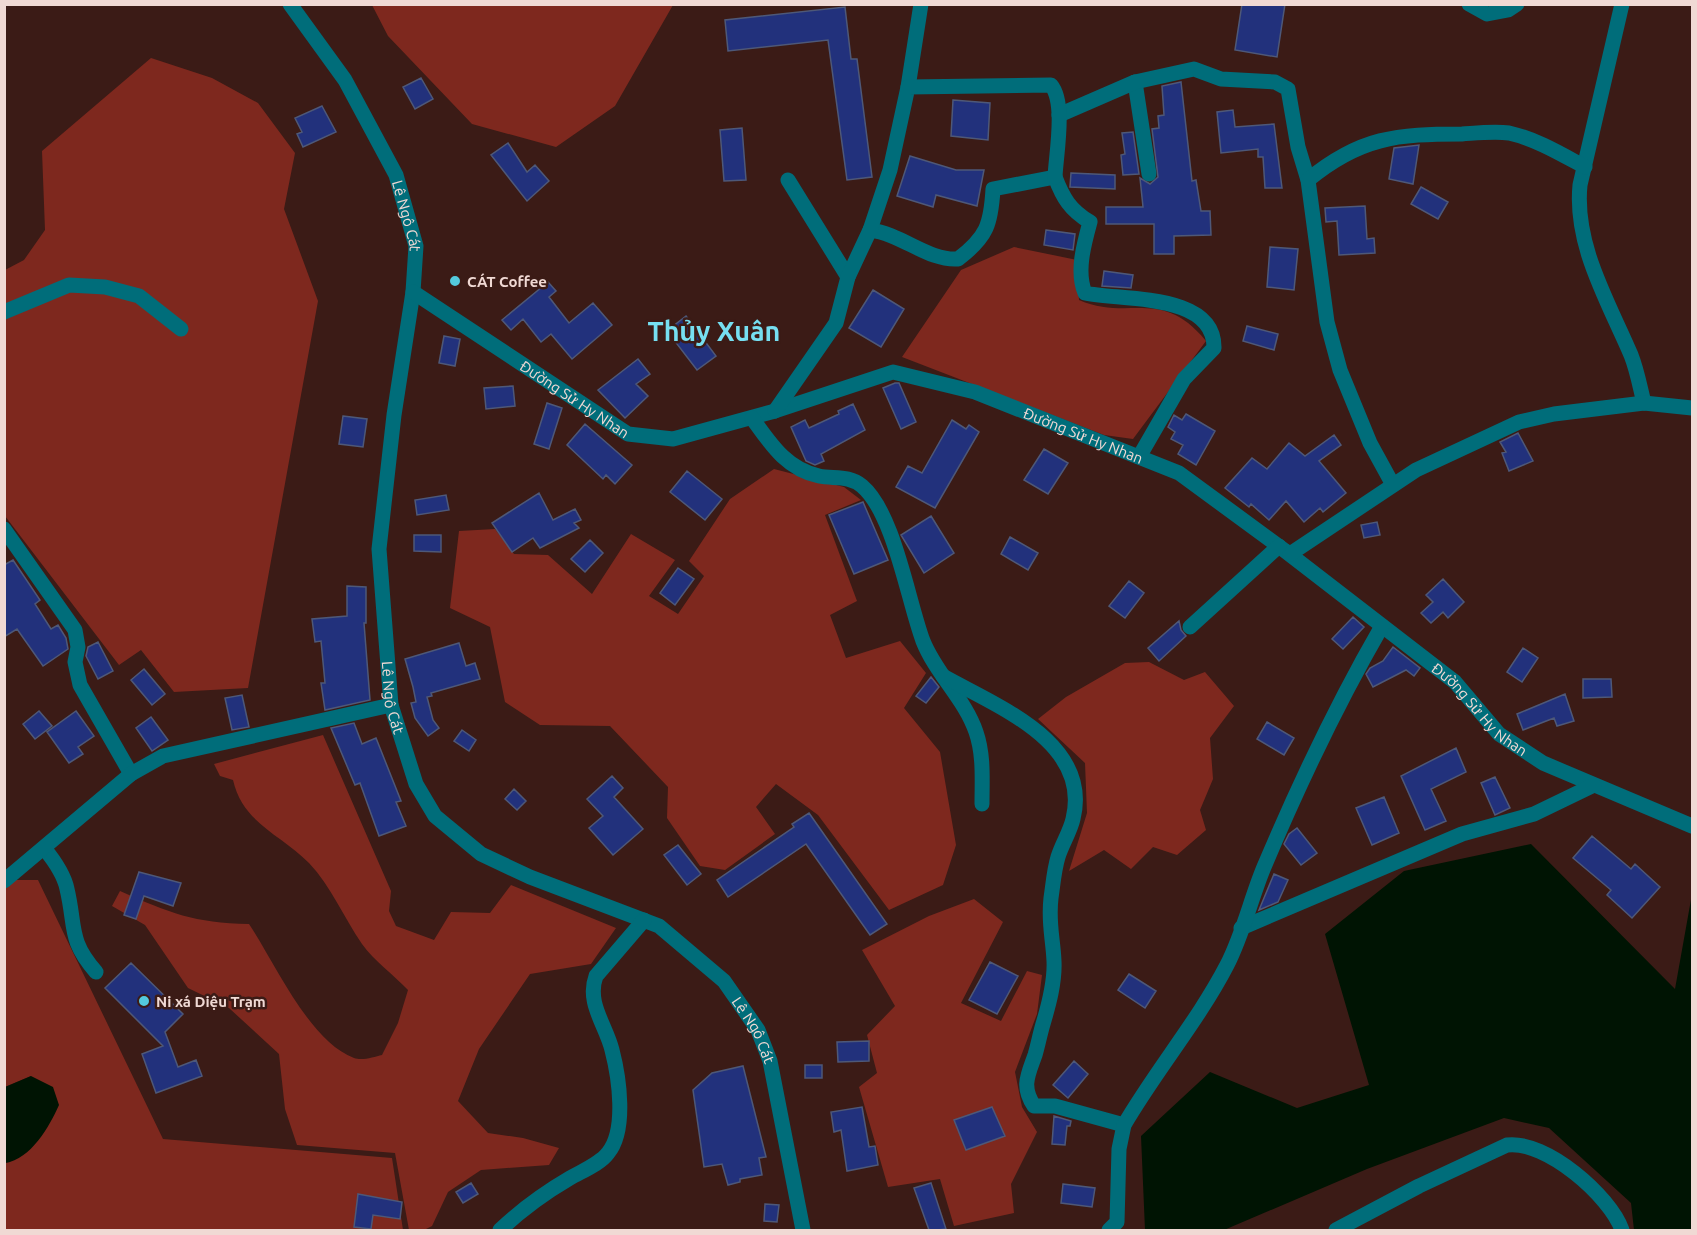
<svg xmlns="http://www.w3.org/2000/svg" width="1697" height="1235" viewBox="0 0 1697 1235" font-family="Ubuntu,sans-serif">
  <rect width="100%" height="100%" fill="#3b1b16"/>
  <!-- green -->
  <path fill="#7e281e" d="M372 5H673L615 106 556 147 472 124 388 36Z
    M151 58 212 78 258 103 295 153 284 209 318 301 248 688 174 692 141 650 119 665 5 516V270L24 260 45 230 42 151Z
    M1014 247 1077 260 1079 300C1129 322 1161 286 1206 341L1133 439 1104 435 902 357 961 270Z
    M774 469 844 487 861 500 825 515 857 601 830 615 846 658 900 641 926 673 904 708 940 752 956 845 943 885 889 910 818 815 776 784 756 807 775 834 725 870 700 866 667 818 668 787 610 726 540 725 505 702 490 627 450 608 459 531 495 529 514 554 548 555 592 594 631 534 675 560 649 596 678 614 704 576 689 561 730 499Z
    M1149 662 1184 680 1205 672 1234 706 1210 738 1213 779 1200 810 1206 830 1177 855 1153 847 1131 869 1104 850 1069 871 1087 813 1085 763 1038 719 1066 697 1125 663Z
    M323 735 391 891 389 911 396 926 434 940 451 912 490 913 511 885 616 928 591 964 530 974 479 1049 458 1101 488 1133 523 1138 559 1148 549 1165 481 1170 448 1192 432 1226 424 1230H409L395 1153 297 1145 285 1109 279 1054 229 1008 188 988 145 925 112 906 120 891C170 913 194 923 249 924 275 963 309 1041 354 1058 362 1061 374 1057 382 1055L398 1023 408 990C394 975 374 961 362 944 344 918 331 886 309 863 281 834 243 824 233 780L220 776 214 764Z
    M5 880H38L163 1139 392 1158 403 1230H5V1163L10 1162 31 1076 5 1087Z
    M974 899 1003 922 961 1003 1001 1021 1027 971 1042 975 1037 1014 1015 1072 1022 1107 1037 1132 1011 1184 1014 1213 954 1226 940 1179 888 1187 859 1087 877 1073 867 1035 895 1006 862 950 929 916Z"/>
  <!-- water -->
  <path fill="#001403" d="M1531 844 1675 989 1692 894V1230H1634L1631 1203 1549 1128 1504 1118 1367 1169 1224 1230H1145L1141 1136 1210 1072 1297 1108 1369 1085 1325 934 1404 871Z
    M31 1076 53 1087 59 1105C49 1127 31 1159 5 1163V1087Z"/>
  <!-- building -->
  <path fill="#22317c" stroke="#4e5878" stroke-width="1.5" d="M1242 4H1285L1277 57 1235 50Z
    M845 7 851 59H857L872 177 847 180 828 40 728 51 725 20Z
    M421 78 433 99 415 109 403 87Z
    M1181 82 1192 181 1196 180 1201 211H1210L1211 235 1174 236V254H1154V224H1106V207H1143L1140 178 1150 184 1158 177 1152 129 1159 128 1158 116 1164 115 1162 86Z
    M953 100 990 103 988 140 951 136Z
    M322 106 336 132 303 147 297 134 302 132 295 118Z
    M1233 110 1235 127 1274 124 1282 188H1265L1263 157H1258V149L1221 153 1217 112Z
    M742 128 746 180 724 181 720 130Z
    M1133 132 1139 174 1123 175 1121 155 1125 154 1122 133Z
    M508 143 527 172 535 165 549 181 527 201 491 155Z
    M1419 145 1413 184 1389 179 1394 148Z
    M910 156 956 170H984L977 206 936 195 933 207 897 196Z
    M1071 173 1115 175V189L1070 187Z
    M1421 187 1448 202 1438 219 1411 204Z
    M1365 206 1367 239 1374 238 1375 253 1339 255 1337 221 1326 222 1325 208Z
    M1046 230 1075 234 1073 250 1044 245Z
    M1270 247 1298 249 1294 290 1267 287Z
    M1104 271 1133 275 1131 288 1102 286Z
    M548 282 556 291 549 297 569 323 593 303 612 325 572 359 551 334 541 342 523 319 511 330 502 320Z
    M873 290 904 309 881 347 849 328Z
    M686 316 716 356 697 370 667 331Z
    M1247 326 1278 334 1274 350 1243 341Z
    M444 336 460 339 455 366 439 363Z
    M638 359 650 374 636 384 648 396 625 418 598 390Z
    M895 383H899L916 422 901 429 883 388Z
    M513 386 515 406 486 409 484 388Z
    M547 403 562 408 549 449 534 444Z
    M853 404 865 430 821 454 824 461 815 465 806 461 791 427 805 420 809 428 839 414 838 411Z
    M1186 414 1215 431 1196 465 1178 454 1183 445 1171 439 1175 432 1168 427 1174 415 1182 420Z
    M343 416 367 419 363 447 339 444Z
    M952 420 966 429 969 425 979 432 935 508 896 487 908 466 922 473Z
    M585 424 632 465 615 484 606 475 603 479 567 445Z
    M1518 433 1533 461 1509 471 1502 453 1506 452 1500 442Z
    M1334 435 1341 445 1319 461 1346 493 1323 512 1320 508 1304 522 1286 501 1269 520 1251 504 1249 507 1225 488 1252 458 1267 469 1289 443 1305 456Z
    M1044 449 1068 463 1048 494 1024 480Z
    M687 471 722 499 705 520 670 492Z
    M539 493 553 520 575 509 581 520 574 523 579 528 540 548 533 538 512 552 492 523Z
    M446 495 449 510 417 515 415 500Z
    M863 502 888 560 854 574 829 515Z
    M931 516 954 553 924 573 901 535Z
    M1377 522 1380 535 1364 538 1361 525Z
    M414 535H441V552L414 551Z
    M1010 537 1038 553 1028 570 1001 554Z
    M590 540 603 553 585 572 571 559Z
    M13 560 40 600 35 604 51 629 58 625 66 638 68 649 43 666 17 629 4 637V565Z
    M678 568 694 579 675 605 660 593Z
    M1443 579 1464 602 1448 618 1443 612 1431 623 1421 613 1433 602 1426 595Z
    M1129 581 1144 593 1125 618 1109 606Z
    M347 586 366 587V623H364L370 700 325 710 321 683H325L321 641 315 642 312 619 347 616Z
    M1353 617 1364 627 1343 649 1332 639Z
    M1179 621 1181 630 1186 636 1159 661 1148 648Z
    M98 642 113 671 98 679 86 656 88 647Z
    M459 643 466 666 475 663 480 679 431 693 432 696 427 697 433 720 439 728 428 736 415 718 411 703 416 702 413 687 405 659Z
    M1393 647 1420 668 1414 676 1406 670 1373 687 1366 674 1370 668 1383 661Z
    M1523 648 1538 658 1522 682 1507 672Z
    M144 669 165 694 152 705 131 680Z
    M931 677 939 687 926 703 916 696Z
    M1583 679H1611L1612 697 1583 698Z
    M1565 694 1574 721 1557 726 1554 718 1523 730 1517 714Z
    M242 695 249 727 232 730 225 698Z
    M39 711 52 726 35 739 23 724Z
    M76 711 94 736 78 747 83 754 69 763 47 732Z
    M151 717 168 740 152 751 136 728Z
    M1267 722 1294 738 1284 755 1257 739Z
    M354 723 362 744 376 738 401 801 396 802 406 826 379 836 360 783 355 785 331 728Z
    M462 730 476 740 469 751 454 741Z
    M1456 748 1466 772 1431 789 1446 821 1425 830 1401 776Z
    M612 776 623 788 614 797 643 829 613 855 589 828 603 816 587 799Z
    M1495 777 1510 808 1495 815 1481 783Z
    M514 789 526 801 517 810 505 799Z
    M1384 797 1399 833 1372 845 1356 808Z
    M809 813 887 924 870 935 806 844 728 897 717 880 794 827 792 824Z
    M1297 828 1317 853 1301 865 1284 844 1289 834Z
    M1592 836 1631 869 1635 864 1660 887 1632 918 1607 895 1611 890 1573 858Z
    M678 845 701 874 687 885 664 855Z
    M139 872 181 883 173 906 144 896 136 919 124 915Z
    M1274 874 1288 880 1278 902 1259 910Z
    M990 962 1018 976 997 1014 969 1000Z
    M131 963 183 1014 165 1032 178 1067 196 1060 202 1076 156 1093 142 1054 163 1046 105 988Z
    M1129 974 1156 991 1145 1008 1118 990Z
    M869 1041V1061L838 1062 837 1042Z
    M1074 1061 1088 1074 1068 1098 1053 1085Z
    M805 1065H822V1078H805Z
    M743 1066 766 1157 759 1158 762 1175 740 1179V1182L728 1185 722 1164 704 1167 693 1090 712 1073Z
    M862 1107 869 1147 875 1146 878 1165 847 1171 841 1130 834 1132 831 1112Z
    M992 1107 1005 1136 966 1150 954 1120Z
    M1054 1116 1071 1121 1070 1126H1067L1065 1145 1052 1144Z
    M471 1183 478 1194 463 1203 456 1192Z
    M931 1183 946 1229 938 1230H929L914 1188Z
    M1063 1184 1095 1188 1092 1207 1061 1203Z
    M358 1194 402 1202 400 1219 373 1215 371 1229 354 1227Z
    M765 1204 779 1205 777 1222 764 1221Z"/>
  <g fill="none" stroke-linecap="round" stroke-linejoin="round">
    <!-- minor -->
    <g stroke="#006d7a" stroke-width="15">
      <path id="s1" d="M290 4 345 80 396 175 416 246 413 292 394 415 379 549 391 705 416 784 435 816 481 854 530 877 659 926 724 981 758 1030 770 1061 803 1230"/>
      <path d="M1469 4 1487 14 1508 10 1517 4"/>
      <path d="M1622 4 1580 185C1574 245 1608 301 1631 355 1637 370 1640 387 1644 403"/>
      <path d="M1135 82 1149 174"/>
      <path d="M908 87 921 4"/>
      <path d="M1059 115 1135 82 1194 69 1221 79 1275 82 1288 89 1298 147 1308 180 1327 322 1340 370 1370 443 1393 485"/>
      <path d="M788 180 848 277"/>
      <path d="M1308 180C1360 137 1397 134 1462 134 1477 133 1494 131 1509 133 1536 139 1561 154 1585 167"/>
      <path d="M870 230C902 234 928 261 958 259 987 237 991 224 993 189L1055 177C1063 198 1070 210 1090 222 1084 244 1076 272 1085 293 1120 301 1215 292 1214 348L1184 379 1139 457"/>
      <path id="s2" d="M413 292 628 434 673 439 775 411 893 372 975 392 1179 473 1284 550 1455 682 1499 734 1543 763 1692 826"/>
      <path d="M4 312 69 285 105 287 139 296 181 329"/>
      <path d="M775 411 836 323 848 277 870 230 890 170 908 87 1051 85C1066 103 1056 154 1055 177"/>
      <path d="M752 418C770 443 786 469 819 476 834 479 849 475 862 486 894 513 908 601 923 641 936 674 965 699 976 732 984 755 982 780 982 804"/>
      <path d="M4 529 75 630 78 647 75 662 80 685 131 774"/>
      <path d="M1290 554 1416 470 1519 422 1554 414 1644 403 1692 408"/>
      <path d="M1190 627 1279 546"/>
      <path d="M943 676C996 706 1092 742 1073 819 1070 832 1062 844 1058 857 1054 870 1053 885 1051 898 1048 923 1053 938 1054 961 1055 982 1049 1004 1043 1024 1040 1034 1038 1045 1035 1055 1028 1075 1021 1086 1034 1106H1055L1124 1125"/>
      <path d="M44 848C53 859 64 874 67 889 76 927 68 940 96 972"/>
      <path d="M4 881 131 774 163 756 391 705"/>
      <path d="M1241 928 1462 834 1534 814 1594 785"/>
      <path d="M500 1230C520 1211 546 1192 570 1178 582 1171 600 1164 608 1153 627 1130 619 1077 612 1050 606 1025 586 1003 596 976L644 920"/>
      <path d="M1109 1230 1117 1222 1119 1149 1124 1125C1156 1070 1198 1021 1227 965 1243 934 1251 898 1264 867 1299 784 1337 704 1382 626"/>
      <path d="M1336 1230 1419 1186 1507 1145C1546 1140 1610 1196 1622 1230"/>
    </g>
  </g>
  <!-- markers -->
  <g fill="#54cadd" stroke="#3b1b16" stroke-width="2">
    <circle cx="455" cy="281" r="6"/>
    <circle cx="144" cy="1001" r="6"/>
  </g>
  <g text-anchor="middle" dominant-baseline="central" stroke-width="5" stroke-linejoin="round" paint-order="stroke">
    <!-- street labels -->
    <g font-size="15" fill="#f0d9d4" stroke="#3b1b16">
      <text stroke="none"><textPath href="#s1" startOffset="244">Lê Ngô Cát</textPath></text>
      <text stroke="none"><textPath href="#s2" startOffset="194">Đường Sử Hy Nhan</textPath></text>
      <text stroke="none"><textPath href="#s2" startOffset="734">Đường Sử Hy Nhan</textPath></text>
      <text stroke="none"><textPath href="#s1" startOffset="730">Lê Ngô Cát</textPath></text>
      <text stroke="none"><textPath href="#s2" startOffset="1220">Đường Sử Hy Nhan</textPath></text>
      <text stroke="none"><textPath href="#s1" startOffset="1252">Lê Ngô Cát</textPath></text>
    </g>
    <!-- poi labels -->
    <g font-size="15" font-weight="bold" fill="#f0d9d4" stroke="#3b1b16" text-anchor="start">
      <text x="467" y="281">CÁT Coffee</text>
      <text x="156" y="1001">Ni xá Diệu Trạm</text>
    </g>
    <!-- town labels -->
    <g font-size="27" font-weight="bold" fill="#76dff1" stroke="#3b1b16">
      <text x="714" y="331">Thủy Xuân</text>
    </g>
  </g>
  <!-- border -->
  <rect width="1697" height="1235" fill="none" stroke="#f0d9d4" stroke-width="12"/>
</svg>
